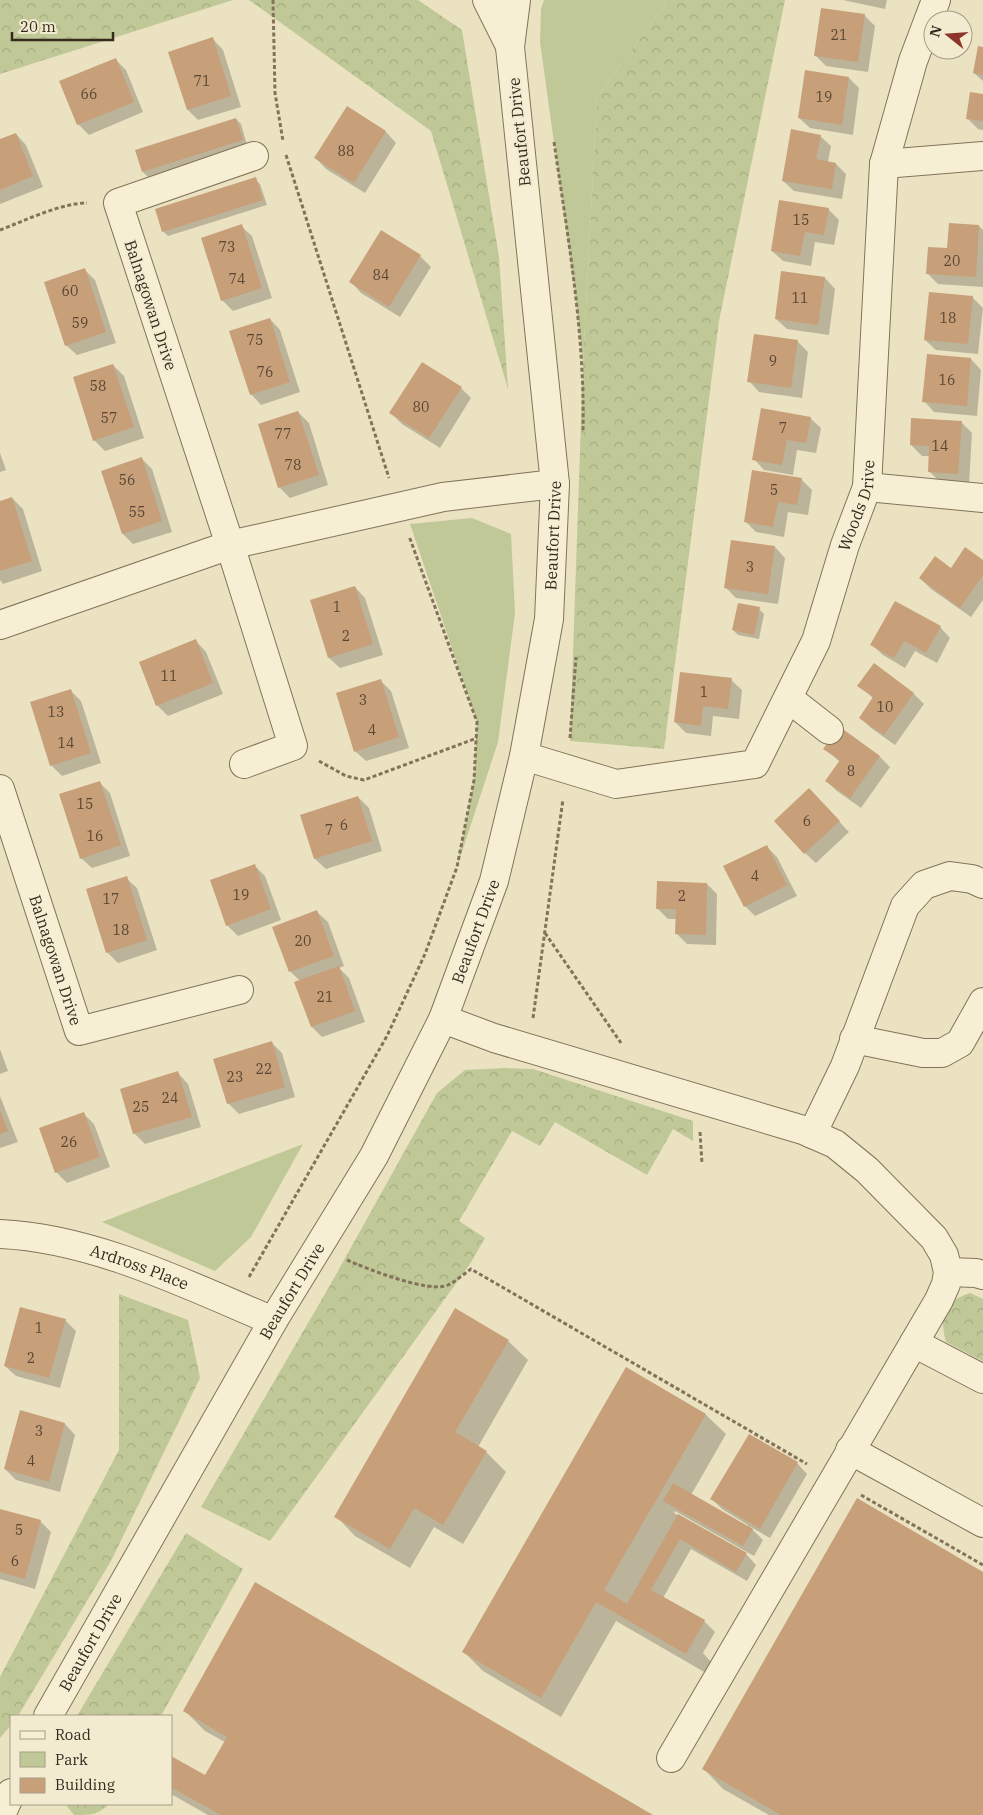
<svg xmlns="http://www.w3.org/2000/svg" width="983" height="1815" viewBox="0 0 983 1815" font-family="'IBM Plex Serif',serif">
  <defs>
    <pattern id="forest-crowns" width="20" height="18" patternUnits="userSpaceOnUse" patternTransform="scale(1.25)"><rect width="20" height="18" fill="#bfc896"/><path d="M2 6a3 3 0 1 1 6 0M12 15a3 3 0 1 1 6 0" fill="none" stroke="#a5ac81"/></pattern>
  </defs>
  <rect width="100%" height="100%" fill="#ebe2c1"/>
  <!-- green -->
  <path fill="#bfc896" d="M544 0H665L664 5 597 98 583 364 575 293 540 42 541 9Z
    M472 518 511 534 515 613 498 742 457 867 474 780 477 722 410 524Z
    M303 1144 251 1237 215 1271 102 1222Z"/>
  <!-- forest -->
  <path fill="url(#forest-crowns)" d="M0 0H233L0 74Z
    M249 0H418L462 30 499 257 508 389 431 131Z
    M665 0H785L719 321 664 749 570 741 583 364 597 98 664 5Z
    M504 1068 533 1069 693 1121V1141L673 1129 647 1175 555 1122 540 1146 512 1131 459 1221 485 1238 470 1264 270 1541 201 1507 329 1287 437 1093 465 1070Z
    M970 1293 983 1299V1361L946 1342C939 1316 943 1302 970 1293Z
    M119 1294 188 1320 200 1378 111 1561 18 1716H11V1725L0 1738V1677L119 1450Z
    M186 1533 243 1569 161 1716H77Z
    M65 1804H109C98 1815 91 1815 74 1815Z"/>
  <!-- shadow -->
  <path fill="#0003" d="M843 0H887L885 9Z
    M864 15 875 26 868 72 826 66 815 55Z
    M213 39 223 50 241 107 198 120 188 110Z
    M983 48V81L974 73Z
    M116 60 126 70 143 112 89 135 78 124Z
    M849 78 859 88 853 135 810 128 799 118Z
    M983 95V130L978 129 967 118Z
    M347 108 386 132 396 143 365 193 326 169 316 158Z
    M236 119 241 124 247 145 148 177 143 172 137 150Z
    M16 134 26 145 43 187 0 204V140Z
    M820 136 831 146 828 162 836 164 846 174 842 199 794 191 783 181Z
    M255 179 260 184 267 205 168 236 163 231Z
    M828 209 839 220 834 245 815 242 811 266 783 261 772 251Z
    M241 226 252 236 272 298 233 311 222 300Z
    M979 226 983 230V287L938 284 927 273 949 249Z
    M382 232 420 256 431 267 400 317 361 293 351 282Z
    M85 270 95 280 116 343 77 355 66 345Z
    M782 272 825 278 835 289 829 335 787 329 776 319Z
    M972 297 983 308 978 354 936 350 925 340Z
    M270 319 280 330 300 392 261 405 251 394Z
    M797 341 808 352 802 398 759 392 749 381Z
    M971 359 981 370 977 416 934 412 924 401Z
    M113 365 124 376 144 438 105 451 94 440Z
    M461 388 471 398 440 448 402 424 391 413Z
    M298 412 309 423 328 485 290 498 279 487Z
    M810 418 821 428 816 453 797 450 793 475 764 470 754 459Z
    M961 422 972 433 969 484 940 482 929 471 930 456H922L911 445Z
    M0 453 6 470 0 472Z
    M142 459 152 469 172 532 133 544 123 534Z
    M801 479 812 490 808 515 788 512 784 537 756 532 745 521Z
    M12 498 23 509 42 571 3 584 0 580V502Z
    M775 547 785 558 778 604 736 598 726 588Z
    M983 561V600L971 617 931 589 920 578Z
    M355 587 365 598 383 655 340 668 329 658 312 600Z
    M759 609 764 614 759 639 738 635 733 630Z
    M940 627 950 638 937 663 915 651 905 668 883 655 872 645Z
    M196 641 206 652 223 694 168 716 157 705Z
    M874 665 914 694 924 704 895 745 871 728 860 718 874 699 859 685Z
    M380 680 391 691 409 748 366 761 355 751Z
    M731 680 742 690 739 719 713 716 711 736 686 733 675 722Z
    M70 690 81 701 101 763 62 776 51 765Z
    M840 728 880 757 890 767 861 808 837 791 826 781 840 762 825 749Z
    M100 783 110 793 130 856 92 868 81 858Z
    M358 797 369 808 382 851 326 869 315 859 302 815Z
    M819 800 849 832 816 863 805 853Z
    M766 846 777 857 797 896 755 916 745 906Z
    M255 866 265 876 281 920 238 936 227 925Z
    M126 878 137 888 157 950 118 963 107 952Z
    M707 884 717 894 716 945 687 944 677 934V919H668L657 908Z
    M317 912 328 922 344 966 339 968 349 978 365 1022 322 1037 312 1027 296 983 300 981 290 971Z
    M272 1043 282 1053 295 1097 239 1114 228 1103Z
    M0 1049 8 1071 0 1074Z
    M178 1073 188 1084 201 1127 145 1144 134 1133Z
    M0 1096 18 1142 0 1148Z
    M83 1113 94 1124 110 1167 67 1183 56 1172Z
    M65 1320 76 1331 60 1388 16 1376 5 1366Z
    M508 1341 528 1360 478 1447 486 1452 506 1472 463 1544 434 1527 410 1568 355 1536 336 1516Z
    M627 1369 706 1415 726 1434 691 1495 747 1527 748 1525 722 1509 712 1499 797 1463 807 1474 770 1538 749 1526 763 1540 754 1556 675 1511 674 1513 746 1554 756 1565 747 1581 691 1549 663 1598 704 1621 715 1632 703 1653 712 1663 706 1673 616 1621 561 1717 483 1671 464 1652Z
    M21 1412 65 1424 75 1435 60 1492 16 1480 5 1469Z
    M0 1510 40 1521 51 1532 35 1589 0 1579Z
    M983 1573V1815H769L723 1789 704 1769Z
    M185 1711 650 1815H208L171 1794V1758L205 1777 225 1742 205 1731Z"/>
  <!-- building -->
  <path fill="#c79f79" d="M821 8 865 14 858 62 814 56Z
    M213 37 231 96 187 110 168 52Z
    M978 46 983 47V75L973 73Z
    M116 58 134 102 77 125 59 81Z
    M805 70 849 77 842 125 798 118Z
    M970 92 983 94V121L966 119Z
    M347 106 386 131 354 183 314 158Z
    M236 118 243 140 142 172 135 150Z
    M791 129 821 135 816 159 836 163 832 189 782 181Z
    M16 133 33 176 0 190V139Z
    M256 177 263 200 162 232 155 209Z
    M779 200 829 208 824 235 805 232 800 256 771 251Z
    M949 223 979 225 976 277 926 274 928 247 947 248Z
    M242 224 262 288 221 301 201 238Z
    M381 230 421 255 389 307 349 282Z
    M85 268 106 332 65 346 44 282Z
    M781 271 825 277 818 325 775 319Z
    M929 292 973 296 968 344 924 340Z
    M270 318 290 382 250 395 229 331Z
    M754 334 798 340 791 388 747 382Z
    M927 354 971 358 967 406 922 402Z
    M422 362 462 387 429 438 389 413Z
    M113 364 134 427 93 441 73 377Z
    M761 408 811 417 806 443 787 440 782 465 752 460Z
    M298 411 319 475 278 488 258 424Z
    M911 418 962 421 958 474 928 472 929 446 910 445Z
    M142 457 162 521 122 534 101 471Z
    M752 470 802 478 797 505 778 502 773 527 744 522Z
    M12 497 32 561 0 571V501Z
    M731 540 775 546 768 594 724 588Z
    M965 547 983 560V575L960 608 919 578 935 556 951 568Z
    M355 586 373 644 328 658 310 600Z
    M895 601 941 626 926 653 904 641 894 658 870 645Z
    M738 603 760 607 754 635 732 630Z
    M196 639 213 683 156 706 139 662Z
    M874 663 914 693 884 735 859 718 873 697 857 686Z
    M680 672 732 678 728 709 703 706 701 726 674 722Z
    M381 679 399 737 354 752 336 693Z
    M71 689 91 753 50 766 30 702Z
    M840 727 880 756 850 798 825 781 840 760 823 749Z
    M100 781 121 845 80 859 59 794Z
    M809 788 840 821 804 854 774 821Z
    M358 796 372 841 314 859 300 815Z
    M767 845 787 885 744 907 723 866Z
    M255 864 271 909 226 926 210 880Z
    M127 876 147 940 106 953 86 889Z
    M657 881 707 883 706 935 675 934 676 909H656Z
    M317 910 334 956 289 972 272 927Z
    M339 966 355 1011 311 1027 294 982Z
    M272 1041 285 1087 227 1104 213 1059Z
    M178 1071 192 1117 133 1134 120 1089Z
    M0 1110 8 1131 0 1134Z
    M84 1112 100 1157 55 1173 39 1128Z
    M20 1307 66 1319 49 1378 4 1366Z
    M455 1308 509 1340 455 1432 487 1451 443 1525 414 1508 390 1549 334 1517Z
    M626 1367 706 1414 604 1590 627 1604 678 1514 747 1553 736 1572 680 1539 651 1590 705 1620 686 1654 596 1602 541 1698 462 1652Z
    M20 1410 65 1423 49 1482 4 1469Z
    M749 1434 798 1462 760 1529 710 1499Z
    M673 1483 753 1529 743 1546 663 1501Z
    M857 1498 983 1572V1815H781L702 1769Z
    M0 1509 41 1520 25 1579 0 1572Z
    M255 1582 653 1815H221L171 1787V1756L205 1775 227 1737 183 1711Z"/>
  <g fill="none" stroke-linecap="round" stroke-linejoin="round">
    <defs>
      <g id="minor">
        <path d="M487 0 510 46"/>
        <path d="M884 164 983 156"/>
        <path d="M867 487 983 498"/>
        <path d="M0 625 230 545 443 497 555 484"/>
        <path d="M788 698 829 730"/>
        <path id="s1" d="M524 756 616 784 755 764 816 641 845 545 867 487 884 164 913 61 936 0"/>
        <path d="M244 764 293 746 230 545 118 203 254 156"/>
        <path id="s2" d="M0 789 79 1031 239 990"/>
        <path d="M443 1019 494 1038 803 1130 835 1144 867 1170 934 1238 944 1255 948 1272 946 1284 939 1300 671 1758"/>
        <path d="M854 1039 923 1053H942L960 1043 983 1002"/>
        <path d="M812 1134 845 1066 905 906 924 885 950 876 972 879 983 884"/>
        <path id="s3" d="M0 1234C93 1238 188 1285 273 1321"/>
        <path d="M948 1272 976 1273 983 1275"/>
        <path d="M914 1343 983 1379"/>
        <path d="M850 1450 983 1523"/>
        <path id="s4" d="M48 1716 273 1321 374 1156 443 1019 494 881 524 756 549 619 555 484 510 47 516 0"/>
        <path d="M1 1815 11 1793"/>
      </g>
    </defs>
    <!-- minor casing -->
    <use href="#minor" stroke="#83735a" stroke-width="30"/>
    <!-- path -->
    <path stroke="#83735a" stroke-width="3" stroke-dasharray="4 2.5" stroke-linecap="butt" d="M273 0 275 93 283 141
      M554 142C568 238 585 334 583 431
      M286 155 389 478
      M0 230C24 221 61 203 87 203
      M570 738 576 657
      M319 761 346 776 364 780 477 738
      M545 933 621 1043
      M533 1018 563 799
      M700 1132 702 1164
      M347 1260C365 1268 430 1294 448 1285 456 1281 464 1274 471 1269L807 1464
      M249 1277 387 1036 425 954 457 867 474 780 477 722 409 536
      M861 1495 983 1565"/>
    <!-- minor -->
    <use href="#minor" stroke="#f6efd3" stroke-width="28"/>
  </g>
  <g text-anchor="middle" dominant-baseline="central" stroke-width="4" stroke-linejoin="round" paint-order="stroke">
    <!-- number labels -->
    <g font-size="14" fill="#594734">
      <text x="839" y="35">21</text>
      <text x="202" y="81">71</text>
      <text x="89" y="94">66</text>
      <text x="824" y="97">19</text>
      <text x="346" y="151">88</text>
      <text x="801" y="220">15</text>
      <text x="227" y="247">73</text>
      <text x="952" y="261">20</text>
      <text x="381" y="275">84</text>
      <text x="237" y="279">74</text>
      <text x="70" y="291">60</text>
      <text x="800" y="298">11</text>
      <text x="948" y="318">18</text>
      <text x="80" y="323">59</text>
      <text x="255" y="340">75</text>
      <text x="773" y="361">9</text>
      <text x="265" y="372">76</text>
      <text x="947" y="380">16</text>
      <text x="98" y="386">58</text>
      <text x="421" y="407">80</text>
      <text x="109" y="418">57</text>
      <text x="783" y="428">7</text>
      <text x="283" y="434">77</text>
      <text x="940" y="446">14</text>
      <text x="293" y="465">78</text>
      <text x="127" y="480">56</text>
      <text x="774" y="490">5</text>
      <text x="137" y="512">55</text>
      <text x="750" y="567">3</text>
      <text x="337" y="607">1</text>
      <text x="346" y="636">2</text>
      <text x="169" y="676">11</text>
      <text x="704" y="692">1</text>
      <text x="363" y="700">3</text>
      <text x="885" y="707">10</text>
      <text x="56" y="712">13</text>
      <text x="372" y="730">4</text>
      <text x="66" y="743">14</text>
      <text x="851" y="771">8</text>
      <text x="85" y="804">15</text>
      <text x="807" y="821">6</text>
      <text x="344" y="825">6</text>
      <text x="329" y="830">7</text>
      <text x="95" y="836">16</text>
      <text x="755" y="876">4</text>
      <text x="241" y="895">19</text>
      <text x="682" y="896">2</text>
      <text x="111" y="899">17</text>
      <text x="121" y="930">18</text>
      <text x="303" y="941">20</text>
      <text x="325" y="997">21</text>
      <text x="264" y="1069">22</text>
      <text x="235" y="1077">23</text>
      <text x="170" y="1098">24</text>
      <text x="141" y="1107">25</text>
      <text x="69" y="1142">26</text>
      <text x="39" y="1328">1</text>
      <text x="31" y="1358">2</text>
      <text x="39" y="1431">3</text>
      <text x="31" y="1461">4</text>
      <text x="19" y="1530">5</text>
      <text x="15" y="1561">6</text>
    </g>
    <!-- street labels -->
    <g font-size="16" fill="#342a1d" stroke="#f3ebd0">
      <text transform="translate(519 132) rotate(-96)">Beaufort Drive</text>
      <text transform="translate(151 305) rotate(72)">Balnagowan Drive</text>
      <text stroke="none"><textPath href="#s1" startOffset="516">Woods Drive</textPath></text>
      <text stroke="none"><textPath href="#s4" startOffset="1300">Beaufort Drive</textPath></text>
      <text stroke="none"><textPath href="#s4" startOffset="895">Beaufort Drive</textPath></text>
      <text stroke="none"><textPath href="#s2" startOffset="180">Balnagowan Drive</textPath></text>
      <text stroke="none"><textPath href="#s3" startOffset="144">Ardross Place</textPath></text>
      <text stroke="none"><textPath href="#s4" startOffset="490">Beaufort Drive</textPath></text>
      <text stroke="none"><textPath href="#s4" startOffset="85">Beaufort Drive</textPath></text>
    </g>
  </g>
  <!-- legend -->
  <rect x="10" y="1715" width="162" height="90" fill="#f3ebd0" stroke="#a79e88"/>
  <rect x="20" y="1731" width="25" height="8" fill="#f6efd3" stroke="#a79e88"/>
  <text x="55" y="1740" font-size="15" fill="#342a1d">Road</text>
  <rect x="20" y="1752" width="25" height="15" fill="#bfc896" stroke="#a79e88"/>
  <text x="55" y="1765" font-size="15" fill="#342a1d">Park</text>
  <rect x="20" y="1778" width="25" height="15" fill="#c79f79" stroke="#a79e88"/>
  <text x="55" y="1790" font-size="15" fill="#342a1d">Building</text>
  <!-- north arrow -->
  <g transform="translate(948 35) rotate(287)"><circle r="24" fill="#f3ebd0" stroke="#a79e88"/>
  <path d="M0-4L9 19L0 12L-9 19Z" fill="#8f342d"/>
  <text y="-8" font-size="14" font-weight="bold" text-anchor="middle" fill="#342a1d">N</text>
  </g>
  <!-- scale -->
  <path d="M12 32v8h101v-8" fill="none" stroke="#342a1d" stroke-width="2.5"/>
  <text x="20" y="32" font-size="15" fill="#342a1d" stroke="#f3ebd0" stroke-width="4" paint-order="stroke">20 m</text>
</svg>
